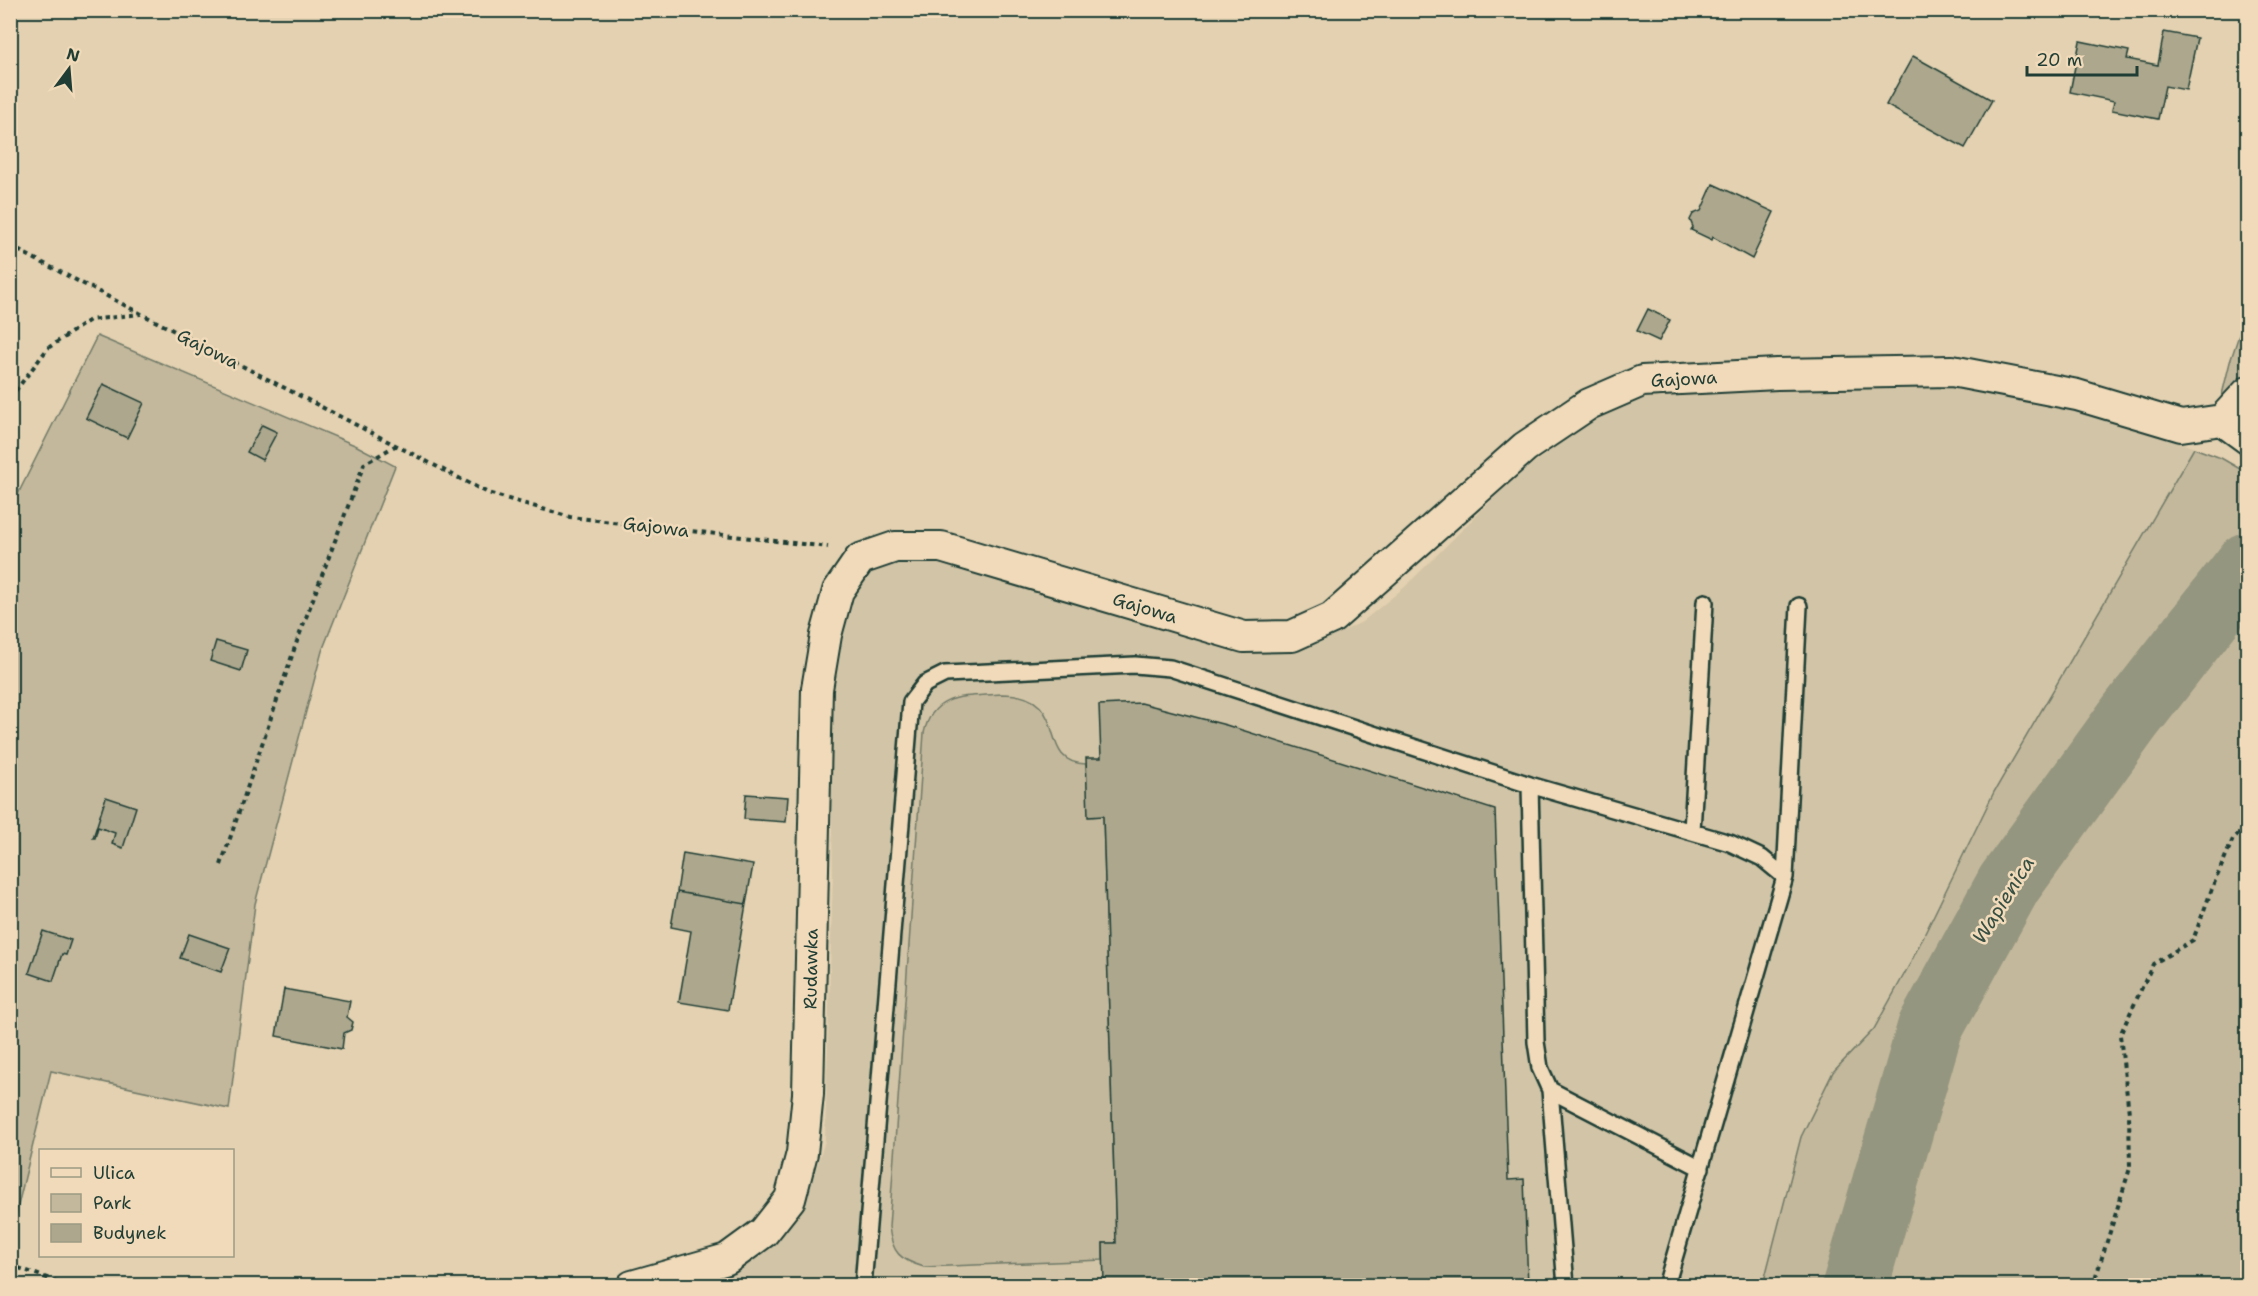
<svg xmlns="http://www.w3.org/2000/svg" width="2258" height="1296" viewBox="0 0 2258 1296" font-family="'Shantell Sans',sans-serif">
  <rect width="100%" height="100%" fill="#e3d1b1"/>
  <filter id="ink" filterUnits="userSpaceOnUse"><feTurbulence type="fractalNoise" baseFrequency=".0167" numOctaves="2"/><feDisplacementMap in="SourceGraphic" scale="12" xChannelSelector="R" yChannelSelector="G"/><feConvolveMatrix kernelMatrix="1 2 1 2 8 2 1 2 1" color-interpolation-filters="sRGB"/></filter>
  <g filter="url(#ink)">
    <!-- built -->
    <path fill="#d2c4a6" d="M1904 383 2020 393 2107 413 2194 448 1994 792 1911 962 1874 1029 1833 1072 1801 1137 1763 1285 678 1286 727 1273 760 1257 787 1227 809 1191 825 1141 833 874 829 683 858 586 872 567 897 558 927 557 1169 630 1272 653 1319 643 1362 622 1406 586 1517 475 1597 417 1625 402 1657 396 1773 387Z"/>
    <!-- green -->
    <path fill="#c3b89c" stroke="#717a68" stroke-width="1.5" d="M2247 311V424L2220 403 2230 362Z
      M97 336 357 446 395 466 322 651 255 904 229 1109 51 1071 11 1234V508Z
      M2194 448 2221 458 2247 473V533L1995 858 1912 1007 1841 1220 1829 1285H1763L1801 1137 1833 1072 1874 1029 1911 962 1994 792Z
      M2247 613V1285H1890L1906 1199 1952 1058 2014 917Z
      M1001 694C1075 694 1033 763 1086 764L1089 817 1103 816 1116 1243H1103V1260L924 1267C900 1260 892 1253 889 1227L924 733C933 692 966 697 1001 694Z"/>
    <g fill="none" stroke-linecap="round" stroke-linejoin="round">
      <!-- river -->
      <path stroke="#95967f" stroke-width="66" d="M1855 1286 1930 1028 2009 884 2130 717 2248 565"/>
    </g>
    <!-- building -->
    <path fill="#aca78d" stroke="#1f3d34" stroke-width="1.5" d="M2164 32 2197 38 2186 90 2165 86 2158 119 2112 110 2114 101 2070 92 2080 41 2129 51 2127 59 2158 65Z
      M1913 56 1992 100 1965 148 1886 105Z
      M1713 184 1774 212 1752 259 1713 237 1712 240 1691 230 1693 227 1690 220 1693 214 1701 211Z
      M1648 309 1670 320 1659 341 1637 331Z
      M103 384 144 403 127 438 86 418Z
      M262 425 277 432 262 460 247 452Z
      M216 641 247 650 241 671 210 661Z
      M1141 703 1226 725 1495 810 1508 1180 1524 1179 1528 1286H1104L1103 1243H1116L1103 816 1088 817 1086 758H1101L1099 705Z
      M746 794 788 797 786 822 744 819Z
      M106 797 136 807 123 848 112 844 115 833 98 827 95 838H93Z
      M683 853 753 865 746 904 677 892Z
      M677 892 746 904 728 1010 679 1002 691 931 671 927Z
      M43 931 71 940 66 955 62 954 53 981 29 973Z
      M189 934 230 948 221 972 180 958Z
      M284 989 350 1001 347 1017 353 1022 351 1030 344 1033 342 1049 276 1036Z"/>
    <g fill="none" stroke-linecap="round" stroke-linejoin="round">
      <defs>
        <path id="service" d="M1530 785 1536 1042 1540 1068 1550 1090 1701 1168
          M1692 831 1705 602
          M1550 1090 1566 1286
          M863 1286 911 702 925 684 945 674 1135 665 1170 668 1530 785 1730 843 1762 858 1785 877
          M1666 1286 1785 877 1799 606"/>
        <path id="minor" d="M2222 420 2248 439
          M632 1286 727 1259 764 1232 790 1199 802 1153 808 1094 817 689 826 635 838 591 860 559 895 547H941L1244 637 1292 636 1332 618 1525 447 1589 404 1642 381 1777 374 1952 371 2077 395 2181 426 2222 420 2248 392"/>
      </defs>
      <!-- service casing -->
      <use href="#service" stroke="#1f3d34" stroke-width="20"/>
      <!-- minor casing -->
      <use href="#minor" stroke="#1f3d34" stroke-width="34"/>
      <!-- path -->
      <path stroke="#1f3d34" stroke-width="4" stroke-dasharray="4.5 4.5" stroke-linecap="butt" d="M10 246 488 493 570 517 828 547
        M10 398 48 348 90 320 140 314
        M221 865 296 644 364 464 395 446
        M10 1265 70 1286
        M2093 1286 2130 1168 2129 1113 2120 1035 2153 964 2193 940 2213 886 2233 839 2248 825"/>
      <!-- service -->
      <use href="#service" stroke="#f0dab9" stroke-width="15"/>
      <!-- minor -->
      <use href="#minor" stroke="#f0dab9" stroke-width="30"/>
    </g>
  </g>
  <g text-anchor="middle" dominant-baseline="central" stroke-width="5" stroke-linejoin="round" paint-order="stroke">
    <!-- street labels -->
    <g font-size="18" fill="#1f3d34" stroke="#f0dab9">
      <text transform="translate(208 349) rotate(27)">Gajowa</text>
      <text transform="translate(1684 379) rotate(-3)">Gajowa</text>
      <text transform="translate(656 527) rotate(7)">Gajowa</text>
      <text transform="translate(1145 608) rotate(17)">Gajowa</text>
      <text transform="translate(811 969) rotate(-89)">Rudawka</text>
    </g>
    <!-- water labels -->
    <g font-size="20" font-style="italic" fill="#374f43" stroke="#f0dab9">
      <text transform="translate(2003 900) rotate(-58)">Wapienica</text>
    </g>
  </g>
  <!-- margin -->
  <rect width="2258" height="1296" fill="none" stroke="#f0dab9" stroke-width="36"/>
  <rect x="18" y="18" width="2222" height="1260" fill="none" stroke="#1f3d34" stroke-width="2" filter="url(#ink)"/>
  <!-- legend -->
  <rect x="39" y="1149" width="195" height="108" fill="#f0dab9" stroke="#9c9b84" stroke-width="1.5"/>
  <rect x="51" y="1168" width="30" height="9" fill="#f0dab9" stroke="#9c9b84" stroke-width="1.5"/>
  <text x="93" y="1179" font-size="18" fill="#1f3d34">Ulica</text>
  <rect x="51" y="1194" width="30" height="18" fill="#c3b89c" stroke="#9c9b84" stroke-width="1.5"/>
  <text x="93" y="1209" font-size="18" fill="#1f3d34">Park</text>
  <rect x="51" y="1224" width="30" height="18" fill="#aca78d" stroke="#9c9b84" stroke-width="1.5"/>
  <text x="93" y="1239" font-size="18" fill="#1f3d34">Budynek</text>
  <!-- north arrow -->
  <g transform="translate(69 69) rotate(16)" stroke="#f0dab9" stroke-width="4.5" paint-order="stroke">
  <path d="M0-4.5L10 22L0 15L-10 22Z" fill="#1f3d34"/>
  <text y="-9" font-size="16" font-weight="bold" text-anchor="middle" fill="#1f3d34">N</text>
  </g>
  <!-- scale -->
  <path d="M2027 66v9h110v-9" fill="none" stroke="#1f3d34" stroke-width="3"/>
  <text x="2036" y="66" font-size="18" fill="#1f3d34" stroke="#f0dab9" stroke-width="4.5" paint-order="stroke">20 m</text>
</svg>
